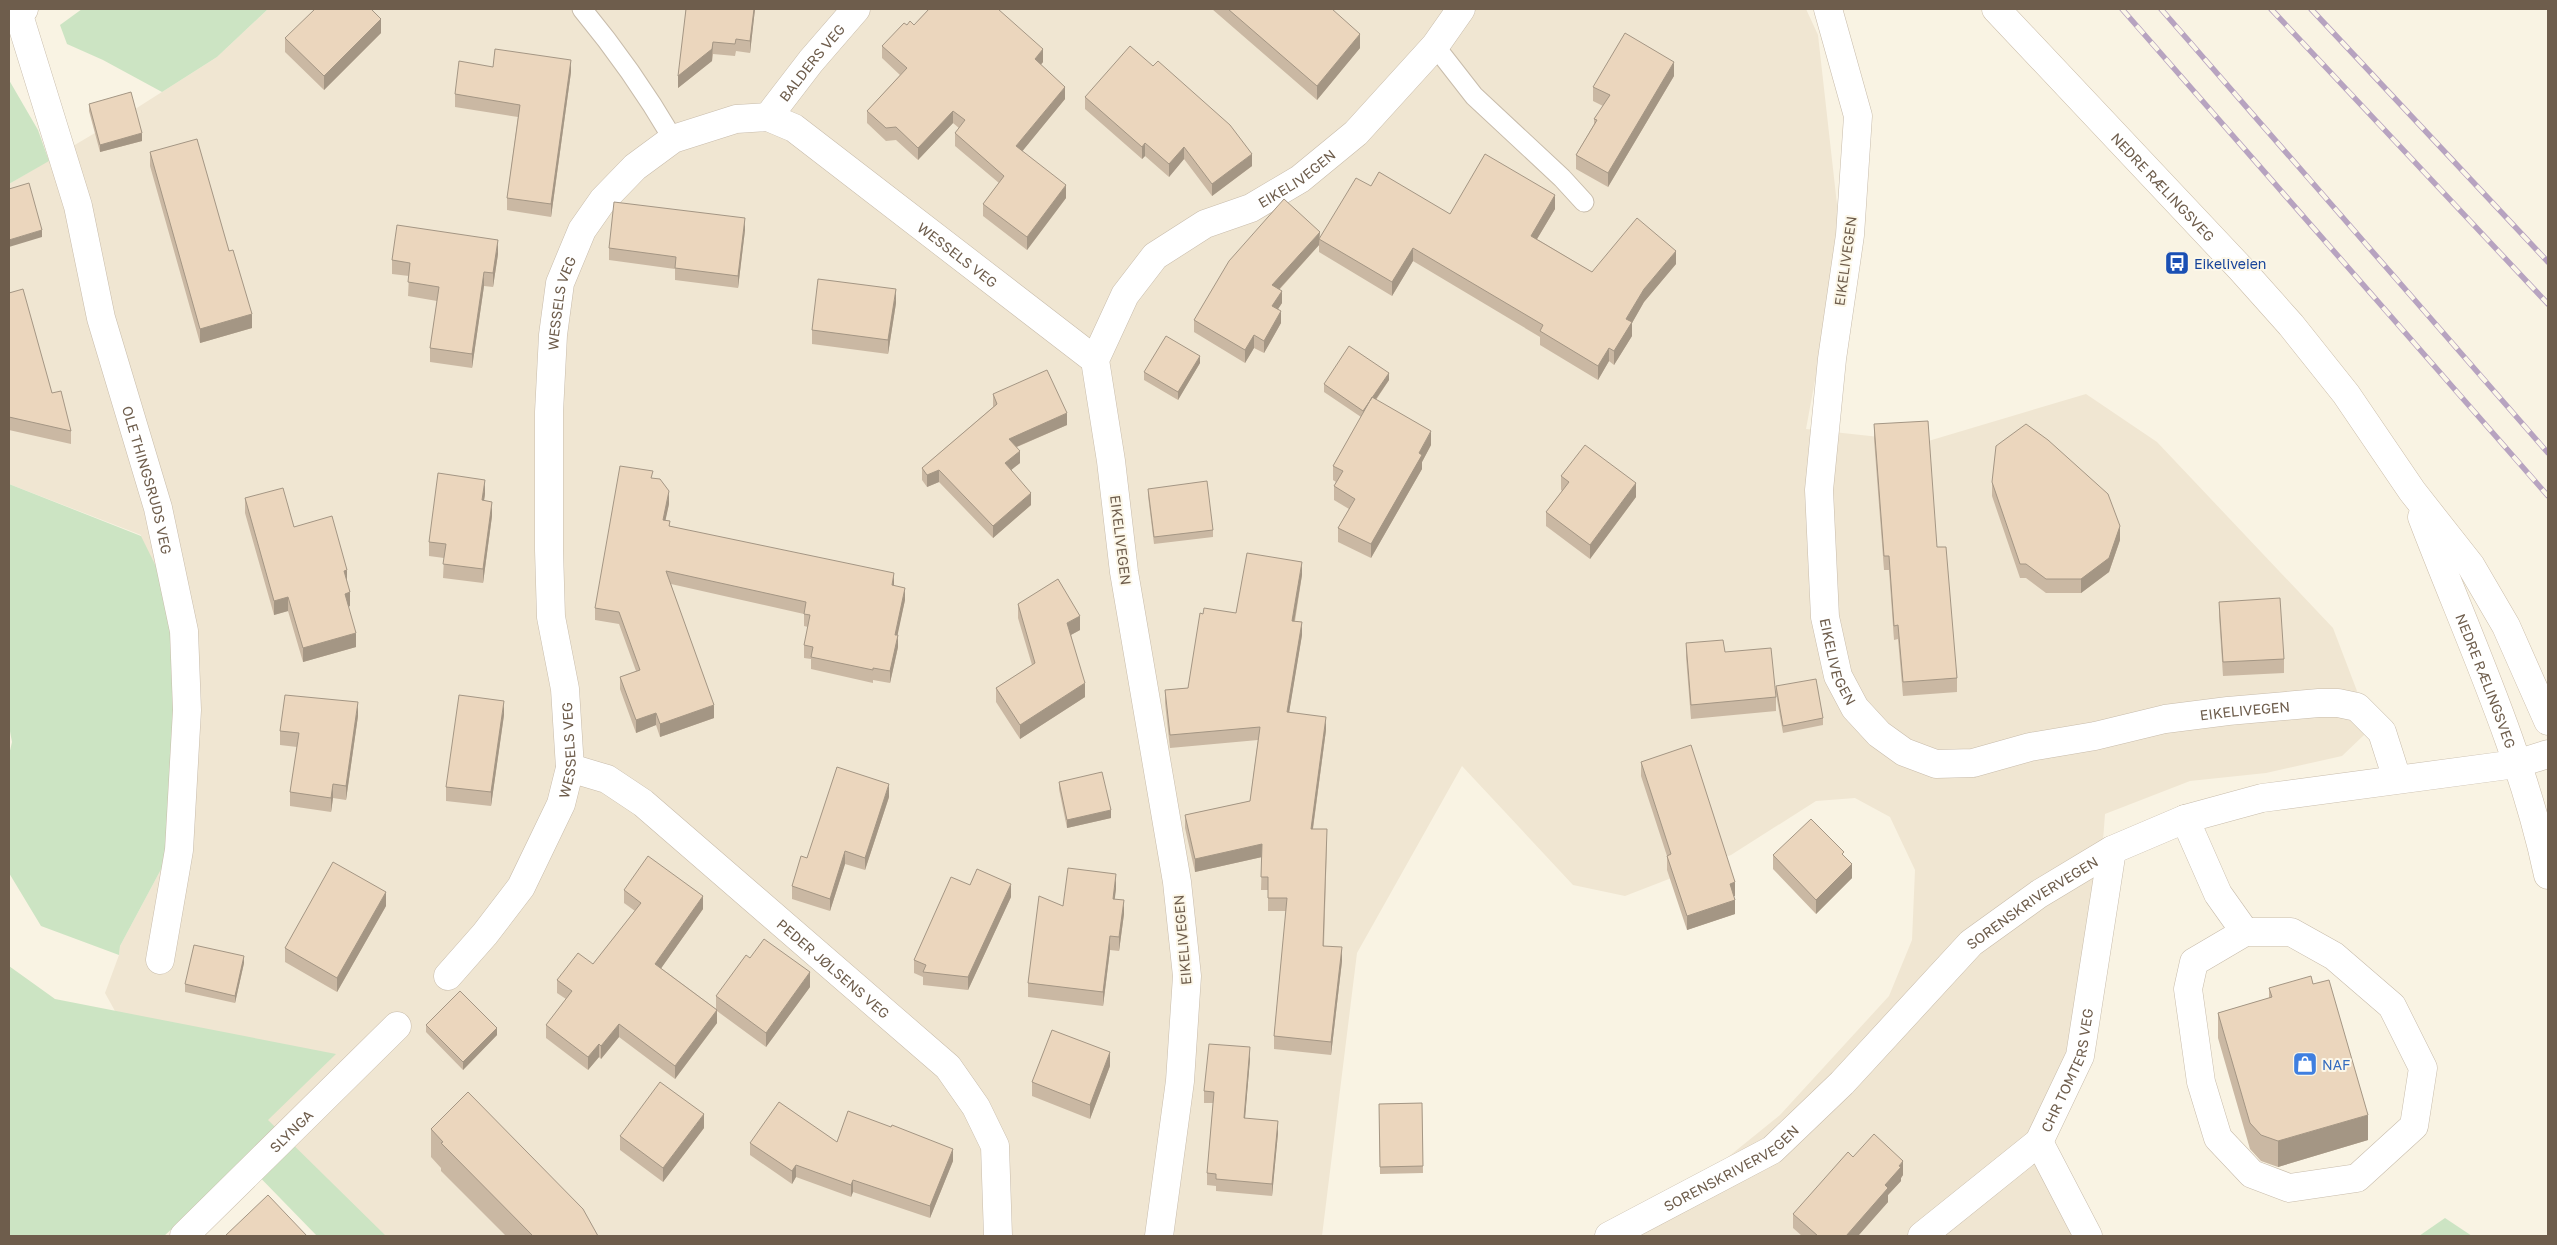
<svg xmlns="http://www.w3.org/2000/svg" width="2557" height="1245" viewBox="0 0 2557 1245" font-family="'Golos Text',sans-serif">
  <rect width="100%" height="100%" fill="#f9f3e3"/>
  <!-- residential -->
  <path fill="#f0e6d2" d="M268 9H1806L1818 35 1841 240 1806 429 1925 442 2086 394 2157 442 2333 628 2357 691 2364 735 2342 756 2266 773 2190 781 2105 814 2091 999 2046 1128 2088 1236H1597L1717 1166 1780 1115 1889 996 1912 940 1915 870 1890 817 1855 798 1816 801 1731 855 1625 896 1573 885 1462 766 1357 953 1322 1236H342L130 1038 105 993 119 955 120 946 166 860 141 535 9 484V184L132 111 217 57Z"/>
  <!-- green -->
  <path fill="#cce4c3" d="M82 9H268L217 57 162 92 103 60 67 44 60 25Z
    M9 80 38 130 49 161 9 184Z
    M9 484 141 536 178 611 166 860 120 946 119 955 41 926 9 873V755L12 742 9 726Z
    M9 966 55 999 336 1054 268 1120 386 1236H317L245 1162 164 1236H9Z
    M2445 1218 2472 1236H2419Z"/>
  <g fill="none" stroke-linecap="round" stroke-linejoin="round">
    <defs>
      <path id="lane" d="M582 9C616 50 646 93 673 139
        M1435 46 1474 96 1562 178 1584 202"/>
      <g id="street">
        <path id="s1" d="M1828 9 1858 116 1850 235 1832 359 1819 490 1825 617 1838 676 1855 708 1879 734 1904 752 1936 764 1973 763 2030 747 2095 736 2165 719 2228 711 2319 703H2338L2357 707 2382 732 2397 779"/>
        <path id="s2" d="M18 12 78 206 101 318 158 508 184 631 187 710 179 850 160 960"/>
        <path id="s3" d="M768 117 811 61 856 9"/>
        <path id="s4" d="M570 768 607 779 643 803 948 1067 976 1107 995 1146 998 1236"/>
        <path d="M2185 819 2218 894 2245 932"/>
        <path d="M2245 932H2291L2334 956 2392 1006 2423 1068 2414 1126 2357 1178 2289 1188 2252 1174 2218 1138 2201 1082 2188 989 2194 962Z"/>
        <path id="s5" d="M448 976 485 934 521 887 561 804 570 768 565 689 551 617 549 550V412L553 335 560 283 582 230 603 200 635 167 673 139 736 119 768 117 794 128 1095 360"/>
        <path d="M2039 1142 2088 1236"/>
        <path id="s6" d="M184 1236 397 1026"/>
        <path id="s7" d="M1159 1236 1180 1081 1187 976 1177 882 1124 572 1111 461 1095 360 1125 295 1155 256 1205 224 1251 208 1300 179 1356 133 1435 46 1461 9"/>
        <path id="s8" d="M1609 1236 1772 1150 1842 1083 1971 943 2039 894 2112 850 2185 819 2262 798 2516 764 2548 754"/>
        <path id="s9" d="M1922 1236 2039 1142 2080 1056 2112 850"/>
      </g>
      <g id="secondary">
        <path id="s10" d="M1996 9 2241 269 2291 325 2346 394 2412 491 2471 566 2506 626 2548 721"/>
        <path d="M9 16 24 9"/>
        <path id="s11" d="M2422 517C2467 635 2522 751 2548 875"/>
      </g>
    </defs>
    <!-- lane casing -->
    <use href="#lane" stroke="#c8bcab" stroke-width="21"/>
    <!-- street casing -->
    <use href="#street" stroke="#c8bcab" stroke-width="29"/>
    <!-- secondary casing -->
    <use href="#secondary" stroke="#cbbda9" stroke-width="29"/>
    <!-- lane -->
    <use href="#lane" stroke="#fff" stroke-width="19"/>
    <!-- street -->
    <use href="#street" stroke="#fff" stroke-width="28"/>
    <!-- secondary -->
    <use href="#secondary" stroke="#fff" stroke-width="28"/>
    <defs>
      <path id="rail" d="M2122 9 2548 496
        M2161 9 2548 453
        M2271 9 2548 304
        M2311 9 2548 262"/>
    </defs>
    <!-- rail casing -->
    <use href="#rail" stroke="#b7a3c0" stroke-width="5.5"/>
    <!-- rail -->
    <use href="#rail" stroke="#fcf7e8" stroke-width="4" stroke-dasharray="11" stroke-linecap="butt"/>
  </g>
  <!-- wall -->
  <path fill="#cab8a3" d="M686 9H755L750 53 736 51 735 56 713 54 712 61 678 88Z
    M929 9H998L1043 62 1041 65 1065 99 1022 151 1066 198 1027 250 983 216V204L999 183 955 146V133L959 128 953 123 918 160 896 140 886 141 867 123V111L900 75 882 58V46L907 25H914Z
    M1212 9H1332L1360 48 1317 100Z
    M381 33 324 90 285 52V38Z
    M571 72 551 217 507 210V198L518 117 455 107V94Z
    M1674 76 1608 187 1576 169V155L1594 124V119L1603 106 1593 101V87Z
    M1085 97 1252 166 1212 196 1184 159 1169 177 1145 156 1142 159 1085 109Z
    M89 104 142 141 100 152 89 111Z
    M150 152 229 251 252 328 200 343 150 166Z
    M1371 186 1450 214 1555 209 1537 239 1592 272 1676 264 1644 302 1632 323V336L1614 365 1609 361 1598 380 1540 345V337L1413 261 1392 296 1319 252V245L1280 289 1282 303 1278 309 1281 323 1264 353 1254 348 1245 363 1194 332V320L1320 237Z
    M745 230 738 288 675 280V269L609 260V248Z
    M498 254 493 287 484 286 472 368 430 362V348L437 301 408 296 409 276 392 274V260Z
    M9 293 52 393 71 431V444L9 430Z
    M896 303 888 354 812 344V330Z
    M1200 363 1178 400 1144 380V372Z
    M1389 380 1376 400 1431 445 1422 462V469L1371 558 1338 542V528L1349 509 1334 500V486L1336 482 1333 480V466L1361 417 1324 392V384Z
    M993 394 1067 425 1017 447 1020 463 1011 470 1031 505 993 538 939 482 927 487 922 480V468L993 407Z
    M1874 424 1937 547 1957 678V692L1903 696 1898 639 1894 640 1889 570H1884L1874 439Z
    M1561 476 1636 497 1590 559 1546 526V512L1562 491 1561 490Z
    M653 478 669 504 665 520 670 526 894 585 905 600 897 635 898 647 890 683 873 680V683L811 669V659L804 658V645L808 627 804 626V614L671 584 714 718 660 737 656 725 636 733 620 689V677L636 671 619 624 595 620V608Z
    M1992 482 2120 540 2109 572 2081 593H2046L2026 578H2020L1992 496Z
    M1148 489 1213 530V537L1154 544 1148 496Z
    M485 494 484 500 492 516 483 583 443 578 444 558 429 556V542Z
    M245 498 294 527 347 581 350 606 348 607 356 647 303 662 288 611 274 615 245 513Z
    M1302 575 1295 621 1302 635 1289 712 1326 730 1313 829 1327 842 1324 946 1342 961 1331 1055 1274 1049V1036L1286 911H1268V890H1261L1262 857 1195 872 1185 828V815L1250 801 1258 740 1170 748 1165 703V690L1188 688 1203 614 1236 613Z
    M2219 602 2284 659V673L2223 676 2219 616Z
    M1018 604 1080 630 1071 635 1085 697 1020 739 996 702V688L1032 665 1018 618Z
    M1686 643 1725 652 1776 697V711L1691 719 1686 657Z
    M1776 686 1823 718V725L1783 733 1776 694Z
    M504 715 491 806 446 801V787Z
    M358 716 346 800 333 798 331 812 290 806V792L297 747 280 745V731Z
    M1641 762 1735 896H1734L1735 914 1687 930 1667 870V856L1641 776Z
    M1059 782 1111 818 1067 828 1059 789Z
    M889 797 865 870 845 864 830 911 792 899V886L807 858Z
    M1773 855 1844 856 1852 878 1816 914 1773 869Z
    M970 885 1011 897 968 990 923 985V977L914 973V960Z
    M1116 889 1114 899 1124 914 1119 951 1110 950 1103 1006 1028 997V983L1063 906Z
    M624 890 703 909 661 968 716 1009V996L750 958 810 987 766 1047 717 1011V1023L675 1079 619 1037 601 1059 599 1057 588 1070 546 1038V1025L566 999 557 993V980L593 964 635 911 624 903Z
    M386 906 337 992 285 962V948Z
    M244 963 235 1003 185 992V984Z
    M2313 984 2368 1140 2278 1167 2261 1161 2250 1149 2218 1038V1013L2269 998V988Z
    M426 1025 497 1035 463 1070 426 1032Z
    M1250 1059 1245 1118 1278 1133 1272 1196 1216 1191V1186L1207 1185V1173L1213 1103H1204V1091Z
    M1110 1066 1090 1119 1032 1096V1082Z
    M1422 1103 1423 1173 1380 1174 1379 1104Z
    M704 1128 663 1182 620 1150V1136Z
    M431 1129 598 1236H506L441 1171V1168L431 1157Z
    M837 1142 953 1161 930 1218 853 1192 851 1197 796 1177 792 1184 750 1155V1143Z
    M1853 1157 1903 1175 1901 1178V1181L1888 1195V1202L1858 1236H1802L1793 1228V1214Z"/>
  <!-- shaded-wall -->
  <path fill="#a49684" d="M754 9H755L750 53V41Z
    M381 19V33L324 90V76Z
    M1360 34V48L1317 100V86Z
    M713 42 712 61 678 88V76Z
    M1043 49V62L1035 71V59Z
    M571 60V72L551 217V204Z
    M1674 62V76L1608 187V173Z
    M1065 87V99L1016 159V146Z
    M953 111V123L918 160V148Z
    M142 133V141L100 152V145Z
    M1145 143V156L1142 159V147Z
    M1184 147V159L1169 177V164Z
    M1252 154V166L1212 196V184Z
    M1066 185V198L1027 250V237Z
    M1555 195V209L1531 249V236Z
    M745 218V230L738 288V276Z
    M42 230V237L9 247V240Z
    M1320 232 1319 245 1272 297V285Z
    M498 240V254L493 287V273Z
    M1413 248V261L1392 296V282Z
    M1676 251V264L1644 302 1632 323V336L1614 365V351L1626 319 1644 289Z
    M484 272V286L472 368V354Z
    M896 289V303L888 354V340Z
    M1282 291V303L1272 318V306Z
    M1281 311V323L1264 353V341Z
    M252 314V328L200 343V329Z
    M1254 335V348L1245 363V350Z
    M1609 348V361L1598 380V366Z
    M1200 356V363L1178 400V392Z
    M1389 373V380L1363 418V411Z
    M1067 413V425L1009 450V439Z
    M1431 431V445L1422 462V469L1371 558V544Z
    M1020 451V463L1005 475V463Z
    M939 470V482L927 487V475Z
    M485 480V494L482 514V500Z
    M1636 483V497L1590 559V545Z
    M669 491V504L663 532V520Z
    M1031 493V505L993 538V526Z
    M492 502V516L483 583V569Z
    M2120 526V540L2109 572 2081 593V579Z
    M1302 562V575L1292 634V621Z
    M347 570V584L344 571Z
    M894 573V585H892Z
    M905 588V600L895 647V635Z
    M350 592V606L345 608V594Z
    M288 597V611L274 615V601Z
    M1080 616V630L1067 637V623Z
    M1302 622V635L1287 725V712Z
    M356 633V647L303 662V648Z
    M898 635V647L890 683V671Z
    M1085 683V697L1020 739V725Z
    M504 701V715L491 806V792Z
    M358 702V716L346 800V786Z
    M714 705V718L660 737V724Z
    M656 713V725L636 733V720Z
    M1326 717V730L1311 842V829Z
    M333 784V798L331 812V798Z
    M889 784V797L865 870V858Z
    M1111 810V818L1067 828V820Z
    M1262 844V857L1195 872V859Z
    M845 851V864L830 911V899Z
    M1852 864V878L1816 914V900Z
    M1116 874V889L1113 913V899Z
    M1735 882V896L1730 898V884Z
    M1011 884V897L968 990V977Z
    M386 892V906L337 992V978Z
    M703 896V909L655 977V964Z
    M1124 900V914L1119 951V937Z
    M1735 900V914L1687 930V916Z
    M1110 936V950L1103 1006V992Z
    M1342 947V961L1331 1055V1042Z
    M244 956V963L235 1003V996Z
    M810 972V987L766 1047V1033Z
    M717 1010V1023L675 1079V1066Z
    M619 1024V1037L601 1059V1046Z
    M497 1028V1035L463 1070V1062Z
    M599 1044V1057L588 1070V1057Z
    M1250 1047V1059L1244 1130V1118Z
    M1110 1052V1066L1090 1119V1105Z
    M704 1114V1128L663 1182V1168Z
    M2368 1115V1140L2278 1167V1141Z
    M1278 1121V1133L1272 1196V1184Z
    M953 1149V1161L930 1218V1206Z
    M1903 1161V1175L1901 1178V1181L1888 1195V1202L1858 1236H1846Z
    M796 1165V1177L792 1184V1171Z
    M853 1180V1192L851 1197V1185Z"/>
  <!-- building -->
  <path fill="#ebd6bd" stroke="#a49684" d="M315 9H371L381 19 324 76 285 38Z
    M686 9H754L750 41 736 39 735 44 713 42 712 49 678 76Z
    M929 9H998L1043 49 1035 59 1065 87 1016 146 1066 185 1027 237 983 204 1004 176 955 133 965 120 953 111 918 148 896 127 886 128 867 111 907 68 882 46 904 23 907 25 910 21 914 25Z
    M1228 9H1332L1360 34 1317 86Z
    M1625 33 1674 62 1608 173 1576 155 1597 120 1594 119 1610 95 1593 87Z
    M1130 46 1153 66 1158 61 1230 125 1252 154 1212 184 1184 147 1169 164 1145 143 1142 147 1085 97Z
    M495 49 571 60 551 204 507 198 520 105 455 94 459 61 493 67Z
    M131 92 142 133 100 145 89 104Z
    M197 139 229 251 233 250 252 314 200 329 150 152Z
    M1485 154 1555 195 1531 236 1592 272 1637 218 1676 251 1644 289 1626 319 1632 322 1614 351 1609 348 1598 366 1540 331 1543 325 1413 248 1392 282 1319 239 1356 178 1371 186 1379 172 1450 214Z
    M29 183 42 230 9 240V189Z
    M1284 199 1320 232 1272 285 1282 291 1272 306 1281 311 1264 341 1254 335 1245 350 1194 320 1229 261Z
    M614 202 745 218 738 276 675 268 676 257 609 248Z
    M397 225 498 240 493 273 484 272 472 354 430 348 439 287 408 282 410 263 392 260Z
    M818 279 896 289 888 340 812 330Z
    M23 289 52 393 61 391 71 431 9 417V293Z
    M1166 336 1200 356 1178 392 1144 372Z
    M1349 346 1389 373 1363 411 1324 384Z
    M1047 370 1067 413 1009 439 1020 451 1005 463 1031 493 993 526 939 470 927 475 922 468 997 404 993 394Z
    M1372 397 1431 431 1419 453 1422 455 1371 544 1338 528 1355 499 1334 486 1343 471 1333 466Z
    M1928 421 1937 547H1946L1957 678 1903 682 1898 625 1894 626 1889 556H1884L1874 424Z
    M2026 424 2048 440 2108 494 2120 526 2109 558 2081 579H2046L2026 564H2020L1992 482 1996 446Z
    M1585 445 1636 483 1590 545 1546 512 1569 482 1561 476Z
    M620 466 653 471 651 478 660 479 669 491 663 520 670 521 669 526 894 573 892 585 905 588 895 635H898L890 671 873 668V670L811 657 813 647 804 645 810 615 804 614 806 602 666 571 714 705 660 724 656 713 636 720 620 677 640 670 619 612 595 608Z
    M438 473 485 480 482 500 492 502 483 569 443 564 446 544 429 542Z
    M1207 481 1213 530 1154 537 1148 489Z
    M283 488 294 527 332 516 347 570 344 571 350 592 345 594 356 633 303 648 288 597 274 601 245 498Z
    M1247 553 1302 562 1292 621 1302 622 1287 712 1326 717 1311 829H1327L1323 946 1342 947 1331 1042 1274 1036 1287 898H1268V877H1261L1262 844 1195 859 1185 815 1250 801 1260 727 1170 735 1165 690 1188 688 1200 613 1203 614 1204 608 1236 613Z
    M1058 579 1080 616 1067 623 1085 683 1020 725 996 688 1035 663 1018 604Z
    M2280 598 2284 659 2223 662 2219 602Z
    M1723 640 1725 652 1771 648 1776 697 1691 705 1686 643Z
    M1816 679 1823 718 1783 726 1776 686Z
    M285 695 358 702 346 786 333 784 331 798 290 792 299 733 280 731Z
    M459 695 504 701 491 792 446 787Z
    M1691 745 1735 882 1730 884 1735 900 1687 916 1667 856 1671 854 1641 762Z
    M837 767 889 784 865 858 845 851 830 899 792 886 801 856 807 858Z
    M1102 772 1111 810 1067 820 1059 782Z
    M1811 819 1844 852 1842 854 1852 864 1816 900 1773 855Z
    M648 856 703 896 655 964 717 1010 675 1066 619 1024 601 1046 599 1044 588 1057 546 1025 572 991 557 980 578 953 593 964 641 903 624 890Z
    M333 862 386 892 337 978 285 948Z
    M1068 868 1116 874 1113 899 1124 900 1119 937 1110 936 1103 992 1028 983 1039 896 1063 906Z
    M977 869 1011 884 968 977 923 972 926 965 914 960 951 877 970 885Z
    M764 939 810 972 766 1033 716 996 746 955 750 958Z
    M194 945 244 956 235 996 185 984Z
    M2311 976 2313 984 2329 980 2368 1115 2278 1141 2261 1135 2250 1123 2218 1013 2272 997 2269 988Z
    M460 991 497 1028 463 1062 426 1025Z
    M1052 1030 1110 1052 1090 1105 1032 1082Z
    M1209 1044 1250 1047 1244 1118 1278 1121 1272 1184 1216 1179V1174L1207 1173 1214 1092 1204 1091Z
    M660 1082 704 1114 663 1168 620 1136Z
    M468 1092 583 1209 598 1236H533L441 1143 443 1142 431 1129Z
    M779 1102 837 1142 848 1111 891 1127 892 1125 953 1149 930 1206 853 1180 851 1185 796 1165 792 1171 750 1143Z
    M1422 1103 1423 1166 1380 1167 1379 1104Z
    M1874 1134 1903 1161 1899 1166 1901 1167 1885 1185 1888 1188 1846 1236H1818L1793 1214 1848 1152 1853 1157Z
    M268 1195 307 1236H225Z"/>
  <!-- icons -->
  <defs>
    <symbol id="bus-square" viewBox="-11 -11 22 22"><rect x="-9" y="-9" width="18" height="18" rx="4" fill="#1a4fb4" stroke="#fcf7e8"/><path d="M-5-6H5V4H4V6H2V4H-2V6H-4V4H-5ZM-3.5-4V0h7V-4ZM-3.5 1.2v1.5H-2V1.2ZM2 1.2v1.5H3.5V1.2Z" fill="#fff"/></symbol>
    <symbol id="shop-square" viewBox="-11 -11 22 22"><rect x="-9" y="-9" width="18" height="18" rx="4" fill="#3f7fe0" stroke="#fcf7e8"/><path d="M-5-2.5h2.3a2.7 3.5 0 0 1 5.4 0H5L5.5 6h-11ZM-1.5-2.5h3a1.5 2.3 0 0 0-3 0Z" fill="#fff"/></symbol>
  </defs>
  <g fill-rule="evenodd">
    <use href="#bus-square" x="2163" y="249" width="28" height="28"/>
    <use href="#shop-square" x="2291" y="1050" width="28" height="28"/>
  </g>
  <g text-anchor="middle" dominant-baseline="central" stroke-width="4" stroke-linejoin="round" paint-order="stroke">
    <!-- street labels -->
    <g font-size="14" fill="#6e5d4c" stroke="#fcf7e8">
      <text stroke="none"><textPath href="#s3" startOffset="70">BALDERS VEG</textPath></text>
      <text stroke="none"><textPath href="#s7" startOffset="1168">EIKELIVEGEN</textPath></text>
      <text stroke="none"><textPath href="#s10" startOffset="244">NEDRE RÆLINGSVEG</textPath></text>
      <text stroke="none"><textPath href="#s5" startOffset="1252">WESSELS VEG</textPath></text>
      <text transform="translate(1845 261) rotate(-82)">EIKELIVEGEN</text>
      <text stroke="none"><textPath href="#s5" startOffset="712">WESSELS VEG</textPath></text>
      <text stroke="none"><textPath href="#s2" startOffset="486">OLE THINGSRUDS VEG</textPath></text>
      <text transform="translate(1121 540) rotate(83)">EIKELIVEGEN</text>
      <text stroke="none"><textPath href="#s1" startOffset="661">EIKELIVEGEN</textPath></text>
      <text stroke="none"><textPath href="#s11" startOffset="176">NEDRE RÆLINGSVEG</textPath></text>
      <text stroke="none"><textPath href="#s1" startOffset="1126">EIKELIVEGEN</textPath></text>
      <text stroke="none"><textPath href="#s5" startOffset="262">WESSELS VEG</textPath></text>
      <text stroke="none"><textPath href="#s8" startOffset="545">SORENSKRIVERVEGEN</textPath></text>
      <text transform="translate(1182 940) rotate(-95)">EIKELIVEGEN</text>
      <text stroke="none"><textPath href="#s4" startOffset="334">PEDER JØLSENS VEG</textPath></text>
      <text stroke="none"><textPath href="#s9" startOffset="228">CHR TOMTERS VEG</textPath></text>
      <text stroke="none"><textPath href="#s6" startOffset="150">SLYNGA</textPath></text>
      <text stroke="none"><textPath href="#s8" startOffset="140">SORENSKRIVERVEGEN</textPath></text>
    </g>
    <!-- transit labels -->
    <g font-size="14" fill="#164399" stroke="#fcf7e8" text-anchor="start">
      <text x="2194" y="263">Eikeliveien</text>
    </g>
    <!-- shop labels -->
    <g font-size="14" fill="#366cbe" stroke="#fcf7e8" text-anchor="start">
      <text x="2322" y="1064">NAF</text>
    </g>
  </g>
  <!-- border -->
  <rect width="2557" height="1245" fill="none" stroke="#6e5d4c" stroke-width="20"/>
</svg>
